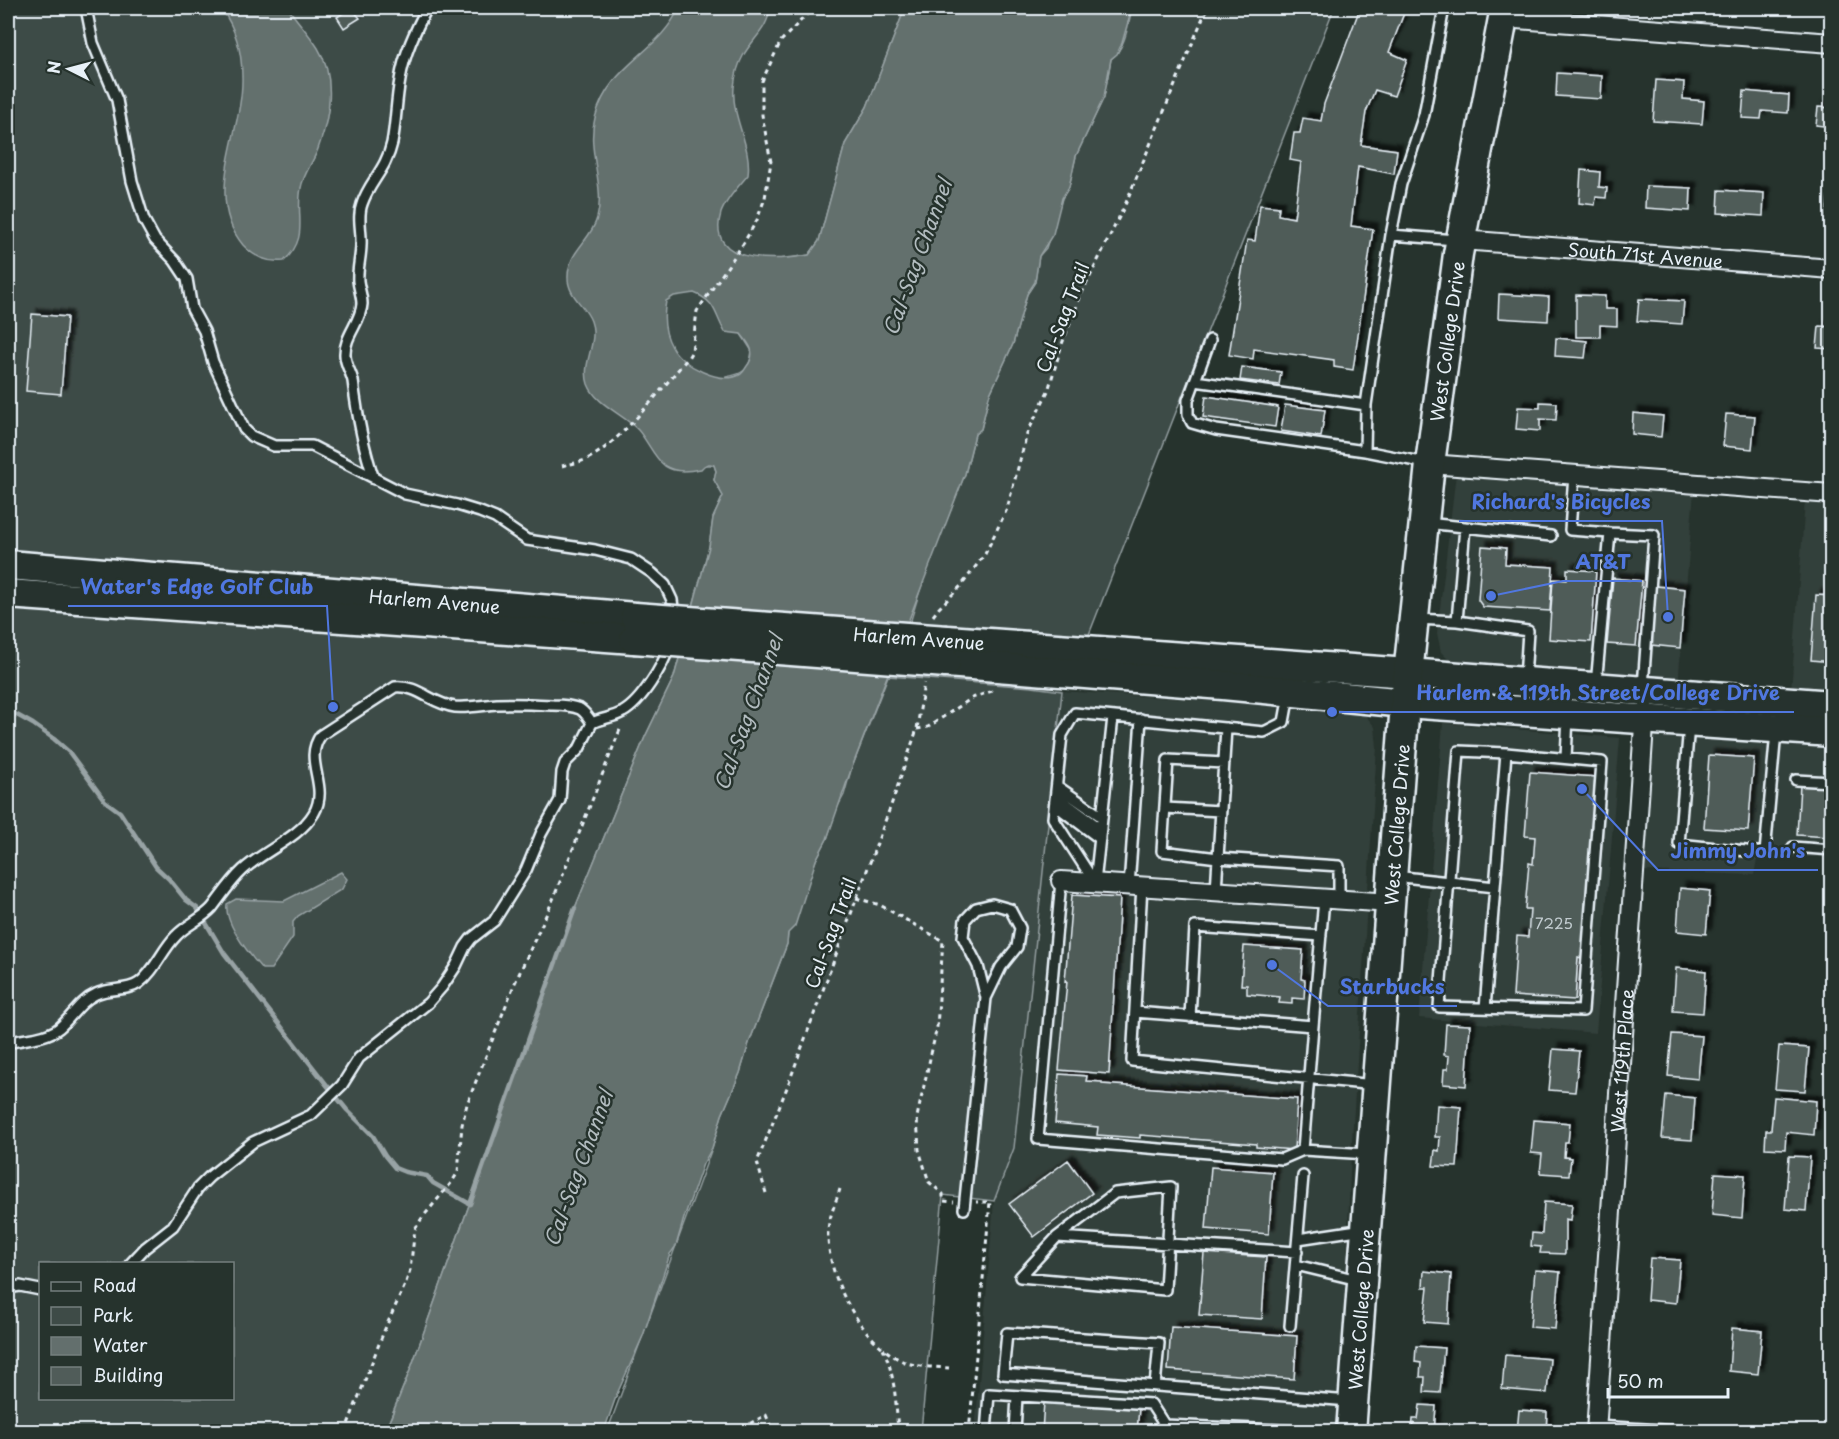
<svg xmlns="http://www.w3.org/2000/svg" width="1839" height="1439" viewBox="0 0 1839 1439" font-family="'Playpen Sans',sans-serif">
  <defs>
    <filter id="shadow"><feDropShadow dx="5.5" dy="-5.5" stdDeviation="1.5" flood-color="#0009"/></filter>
  </defs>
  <rect width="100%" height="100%" fill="#26332d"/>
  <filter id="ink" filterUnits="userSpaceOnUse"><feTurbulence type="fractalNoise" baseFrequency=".0167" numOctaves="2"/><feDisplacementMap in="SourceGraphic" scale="12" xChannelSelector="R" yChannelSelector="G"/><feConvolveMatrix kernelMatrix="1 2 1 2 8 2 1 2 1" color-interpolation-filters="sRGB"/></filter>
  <g filter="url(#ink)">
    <!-- built -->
    <path fill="#333f3a" d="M1456 473 1694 491 1678 686 1451 662 1441 652 1437 633Z
      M1805 500 1831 502V695L1791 692Z
      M1062 691 1352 710 1365 715 1375 727 1377 747 1350 1172 1341 1431 975 1432 994 1201 1014 1148Z
      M1443 723 1620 738 1596 1033 1419 1018Z
      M1654 732 1831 746V856L1757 859 1754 875 1644 871Z"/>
    <!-- green -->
    <path fill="#3e4b47" stroke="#939ea0" stroke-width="1.5" fill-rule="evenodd" d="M8 8H905L867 107 845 144 819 241 809 255 784 259H768L741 334 752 351C750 370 743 374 726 377L704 465H714L716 471 714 480 723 496 713 518 709 547 674 677 645 737 575 908 411 1368 385 1431H8ZM40 1264H232V1398H40Z
      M1132 8H1334L1088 637 910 623 925 574 965 474 975 434 981 429 989 396 1013 344 1027 294 1035 282 1039 256 1046 248 1062 198 1069 187 1076 156 1104 97 1111 59C1126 48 1128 24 1132 8Z
      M888 676 1032 687 1062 691 1014 1148 994 1201 943 1195 921 1431 607 1432 712 1148 722 1115 740 1073 749 1043 787 944 788 933 816 860 827 839 837 808 844 795 851 770Z"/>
    <!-- water -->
    <path fill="#636f6d" stroke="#98a3a5" stroke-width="1.5" fill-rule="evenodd" d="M221 8H288C297 21 309 34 318 48 336 77 330 116 319 146 315 160 303 174 301 188 295 217 310 237 284 261 267 263 254 257 243 245 202 196 244 131 242 76 242 51 236 29 221 8Z
      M679 8H770C768 29 753 38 743 56 738 65 735 77 734 87 731 118 752 145 748 175 739 186 726 199 721 213 705 266 779 261 809 255L819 241 845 144 867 107 905 8H1132L1122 43 1117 54 1111 59 1104 97 1076 156 1069 187 1062 198 1053 234 1039 256 1035 282 1027 294 1013 344 989 396 981 429 975 434 965 474 851 770 827 839 816 860 795 926 788 933 787 944 749 1043 740 1073 722 1115 712 1148 703 1164 684 1218 676 1246 670 1254 643 1336 617 1394 604 1431 385 1432 411 1368 575 908 645 737 674 677 709 547 713 518 723 496 714 480 716 471 714 465C708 463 705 464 701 469 689 471 676 473 665 466 654 458 647 440 638 430 624 414 596 405 588 384 581 363 599 342 591 321 585 305 568 296 568 278 567 252 591 241 597 218 606 185 586 151 595 118 609 64 659 53 679 8ZM694 293C717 302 714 314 725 332L741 334C744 338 749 343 751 349 753 356 751 361 747 366 745 369 744 372 741 374 721 386 681 365 672 347 664 333 663 316 666 301L674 296Z
      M341 872 347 879 342 889 298 916 293 922V937L271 969H262C249 954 224 924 227 904L236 899 284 901Z"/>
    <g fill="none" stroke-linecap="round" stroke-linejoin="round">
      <!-- stream -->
      <path stroke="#98a3a5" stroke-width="4.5" d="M8 710 33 724 54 739 69 752 105 801 120 812 156 867 169 879 186 900 197 908 224 953 326 1084 347 1110 373 1136 385 1156 395 1168 405 1172 427 1176 433 1183 470 1204 575 908"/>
    </g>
    <!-- building -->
    <path fill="#505c59" stroke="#e8f1f8" stroke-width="1.5" filter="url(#shadow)" d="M351 8 360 18 344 28 337 17Z
      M1360 8H1406L1389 52 1407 60 1394 96 1375 90 1366 112 1361 145 1397 150 1394 174 1358 167 1351 226 1373 229 1353 370 1334 367V360L1254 349 1253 359 1229 355 1247 240 1255 241 1260 205 1279 207 1278 215 1294 218 1301 162 1290 160 1294 133H1300L1303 118 1321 121 1324 104Z
      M1557 73 1602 76 1601 99 1556 96Z
      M1656 80 1684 82 1683 99 1704 101 1702 124 1653 121Z
      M1744 91 1789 95 1788 113 1762 111 1761 119 1742 118Z
      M1818 107 1832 108V127L1816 125Z
      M1581 170 1600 172 1599 187 1607 188 1606 198 1596 197 1595 205 1579 203Z
      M1646 186 1691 188 1690 211 1645 208Z
      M1719 190 1764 193 1763 216 1718 213Z
      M1829 192H1832V223H1826Z
      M1499 294 1549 297 1548 321 1498 318Z
      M1576 295 1605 296V309H1617V326L1600 325V337H1576Z
      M1639 299 1684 301 1682 324 1637 321Z
      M32 314 67 317 61 394 26 391Z
      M1819 326 1832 327V349L1817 348Z
      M1556 338 1587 341 1585 358 1555 356Z
      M1242 367 1281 372 1279 385 1240 380Z
      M1206 396 1278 407 1275 427 1203 417Z
      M1540 402 1557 403 1556 420 1540 419V431L1516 429 1518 407 1540 408Z
      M1285 405 1325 410 1321 437 1281 431Z
      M1633 413 1663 416 1661 437 1632 434Z
      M1726 414 1755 416 1752 449 1723 446Z
      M1482 546 1506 548 1505 564 1553 567 1550 611 1483 607 1478 600Z
      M1567 569 1596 571 1591 642 1549 639 1553 579 1567 580Z
      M1613 578 1642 581 1636 646 1607 644Z
      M1656 586 1685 589 1680 648 1651 645Z
      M1816 595 1832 596V662L1811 660Z
      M1709 755 1754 758 1748 831 1704 828Z
      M1530 772 1596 777 1582 958 1578 957 1575 1000 1513 996 1517 936 1528 937 1530 909H1525L1529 863 1533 864 1535 837 1525 836Z
      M1800 785 1832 788 1829 837 1797 835Z
      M1680 888 1710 891 1706 934 1677 931Z
      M1072 895 1120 898 1109 1074 1059 1070 1067 981 1065 982Z
      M1244 946 1303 950 1301 979 1305 980 1304 999 1292 998V1004L1279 1003 1280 997 1247 994V985H1241Z
      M1676 968 1706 971 1703 1013 1673 1011Z
      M1446 1024 1470 1025 1466 1086 1443 1084 1444 1069H1448L1449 1056 1444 1055Z
      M1672 1034 1702 1036 1698 1079 1668 1076Z
      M1779 1046 1809 1048 1805 1091 1775 1089Z
      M1553 1049 1579 1051 1575 1092 1549 1090Z
      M1059 1074 1087 1076 1086 1081 1102 1082V1084L1297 1099 1294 1150 1256 1147V1144L1140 1135V1138L1097 1135 1098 1127 1055 1123Z
      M1666 1095 1695 1098 1692 1140 1662 1138Z
      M1774 1097 1816 1101 1814 1135 1786 1132 1785 1149 1765 1148 1766 1130H1771Z
      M1437 1105 1461 1107 1457 1167 1433 1166 1435 1150 1439 1151 1440 1137H1435Z
      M1534 1120 1570 1123 1568 1142H1565L1564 1157 1571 1158 1569 1175 1540 1173 1542 1154 1531 1153Z
      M1789 1156 1810 1157 1806 1211 1785 1209Z
      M1068 1160 1092 1193 1034 1237 1009 1204Z
      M1211 1167 1273 1172 1269 1234 1206 1229Z
      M1715 1173 1745 1175 1742 1218 1712 1215Z
      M1544 1202 1572 1204 1570 1220 1565 1219V1254L1540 1253 1541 1247 1531 1246 1532 1233 1542 1234Z
      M1204 1253 1266 1257 1262 1319 1199 1315Z
      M1650 1258 1680 1260 1676 1303 1647 1300Z
      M1535 1270 1560 1272 1555 1329 1530 1327Z
      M1424 1271 1451 1274 1448 1324 1424 1322 1428 1287H1423Z
      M1171 1327 1297 1336 1294 1379 1168 1370Z
      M1732 1328 1762 1331 1758 1374 1729 1371Z
      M1416 1346 1444 1348 1440 1393 1424 1392 1425 1377H1420L1421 1363 1415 1362Z
      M1505 1355 1550 1359 1547 1393 1502 1389Z
      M1044 1402 1139 1408 1137 1432H1042Z
      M1420 1405 1436 1406 1434 1432H1412L1413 1419H1418Z
      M1519 1410 1547 1412 1546 1432H1517Z"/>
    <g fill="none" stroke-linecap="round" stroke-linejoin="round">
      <defs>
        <path id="lane" d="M86 8 93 43 117 100 132 181 144 220 155 240 175 261 187 279 192 309 204 331 213 362 244 429 251 436 274 446H312L405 494 457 505 480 512 495 518 527 540 595 550 631 559 652 573 665 585 672 600 674 615
          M1391 235 1401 184 1424 115 1444 8
          M1210 340 1188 400V415L1192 423 1216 430 1365 451
          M1195 381 1366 405
          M1426 463 1365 451 1366 405 1391 235 1456 240
          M1574 475 1570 530 1610 533
          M374 479C363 447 357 414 353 381 351 372 345 364 345 355 344 336 361 322 362 304 362 296 359 289 358 281 357 269 361 257 361 245 362 231 357 217 362 204 369 182 386 170 392 143 396 123 396 101 400 80 404 54 415 31 427 8
          M1426 523 1551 536
          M1416 619 1457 621 1528 631 1525 679
          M1457 621 1465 527
          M1596 685 1610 533 1654 535 1643 687
          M1689 725 1679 844 1765 853 1776 732
          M1566 758 1568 716
          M1224 763 1168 760 1162 851 1218 858 1226 728
          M1796 780 1832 782
          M1057 786 1102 817
          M1056 796 1101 829
          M1055 805 1100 839
          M1165 808 1221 811
          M1793 847 1832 850
          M1394 876 1495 887 1506 753 1602 762 1583 1011 1439 1007 1459 751 1506 753
          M1061 881 1038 1139 1282 1159 1303 1150 1368 1154
          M1095 883 1053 818 1062 735 1075 713 1264 732 1284 722 1289 695
          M1095 883 1113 717
          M1129 886 1141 719
          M1142 886 1132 1061 1375 1085
          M1216 891 1218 858 1339 866V900
          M1485 1008 1495 887
          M1135 1012 1313 1026 1303 1150
          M1190 1017 1195 927 1321 936
          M1313 1026 1324 899
          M8 1043C24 1038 45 1039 59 1028 72 1017 80 1001 96 994 110 987 126 992 139 983 155 971 162 950 176 936 186 925 202 919 212 908 222 895 231 881 243 870 265 850 299 838 314 813 330 785 302 761 321 735L395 687C419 685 431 704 455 707 470 708 483 705 497 704 516 703 534 704 553 705 562 705 572 706 580 709 586 713 589 718 592 723
          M964 1209 986 998 1001 967 1017 947 1020 928 1010 909 992 904 976 908 965 920 963 937 978 966 986 998
          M1057 1237 1115 1193 1171 1187 1165 1290 1020 1277 1057 1237 1297 1252
          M1298 1239 1364 1229
          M130 1264 145 1248 173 1226 198 1188 209 1177 253 1142 311 1115 342 1085 359 1058 428 1003 442 987 456 966 465 947 471 939 494 921 526 870 541 834 560 800 562 772 565 763 579 749 592 723C602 718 613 718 623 712 641 702 663 666 669 647
          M1296 1265 1358 1280
          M8 1288 20 1286 40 1290
          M1290 1326 1303 1176
          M1155 1386 1159 1343 1007 1333 1003 1374 1350 1401
          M1165 1425 1303 1431
          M1596 1426 1696 1432
          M986 1432 989 1394 1151 1404 1169 1432
          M1015 1432 1017 1396"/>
        <g id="street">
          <path d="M1503 18 1832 43"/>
          <path id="s1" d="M1462 240 1832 269"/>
          <path d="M1430 464 1832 494"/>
          <path d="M1061 881 1391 903"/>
          <path id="s2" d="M1596 1432 1645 711"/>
        </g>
        <g id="primary">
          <path id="s3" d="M8 565 635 617"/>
          <path d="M8 594 634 639"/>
          <path d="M947 640 1408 673 1832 705"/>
          <path d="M946 663 1223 685 1405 703 1832 732"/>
          <path id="s4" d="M1351 1432 1405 703 1430 464 1458 254 1505 8"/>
        </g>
      </defs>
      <!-- lane casing -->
      <use href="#lane" stroke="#e8f1f8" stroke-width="14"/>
      <!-- street casing -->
      <use href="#street" stroke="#e8f1f8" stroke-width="22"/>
      <!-- primary casing -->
      <use href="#primary" stroke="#e8f1f8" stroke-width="33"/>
      <!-- path -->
      <path stroke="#e8f1f8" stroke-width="3" stroke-dasharray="4.5 4.5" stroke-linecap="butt" d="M562 466C569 464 577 463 585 460 618 446 663 387 688 358L692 351 697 311 743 244 757 220 765 198 771 162 762 115V81L781 41 813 8
        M933 616 939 608 961 586 985 554 1007 509 1027 434 1048 391 1062 344 1081 295 1125 205 1207 8
        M917 729 928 727 972 698 995 690
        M856 898 880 905 943 941 937 1027 917 1117 919 1150 929 1182 943 1194V1201L954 1202
        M840 1189C836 1202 829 1217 828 1230 826 1270 852 1323 883 1348
        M766 1193 757 1162 788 1085 894 797 917 729 924 683
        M345 1432 384 1331 405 1285 410 1270 415 1229 422 1218 452 1182 458 1172 462 1125 467 1104 514 985 552 902 621 727
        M734 1432 766 1415 773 1432
        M898 1432C896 1402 895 1375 883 1348 906 1368 920 1366 949 1368
        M969 1432 990 1202H976"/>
      <!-- lane -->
      <use href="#lane" stroke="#26332d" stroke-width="9"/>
      <!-- street -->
      <use href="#street" stroke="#26332d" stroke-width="18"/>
      <!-- primary -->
      <use href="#primary" stroke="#26332d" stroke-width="28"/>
      <defs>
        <path id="primary-bridge" d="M635 617 947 640
          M634 639 946 663"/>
      </defs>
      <!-- primary-bridge casing -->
      <use href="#primary-bridge" stroke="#e8f1f8" stroke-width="33" stroke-linecap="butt"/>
      <!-- primary-bridge -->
      <use href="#primary-bridge" stroke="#26332d" stroke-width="28"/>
    </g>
  </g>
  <g text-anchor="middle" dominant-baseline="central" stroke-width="5" stroke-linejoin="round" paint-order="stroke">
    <!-- number labels -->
    <g font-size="15" fill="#c2ccd0">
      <text x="1554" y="922">7225</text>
    </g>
    <!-- street labels -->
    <g font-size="18" fill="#e8f1f8" stroke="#26332d">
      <text stroke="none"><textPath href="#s1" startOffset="184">South 71st Avenue</textPath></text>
      <text transform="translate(1062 317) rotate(-69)">Cal-Sag Trail</text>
      <text stroke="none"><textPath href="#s4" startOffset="1095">West College Drive</textPath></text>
      <text stroke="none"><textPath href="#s3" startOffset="428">Harlem Avenue</textPath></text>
      <text transform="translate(919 638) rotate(4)">Harlem Avenue</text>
      <text stroke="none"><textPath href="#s4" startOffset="609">West College Drive</textPath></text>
      <text transform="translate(830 933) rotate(-70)">Cal-Sag Trail</text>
      <text stroke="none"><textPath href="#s2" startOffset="372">West 119th Place</textPath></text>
      <text stroke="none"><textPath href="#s4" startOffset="123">West College Drive</textPath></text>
    </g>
    <!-- water labels -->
    <g font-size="20" font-style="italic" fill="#b3bdc0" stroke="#26332d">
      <text transform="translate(917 257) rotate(-70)">Cal-Sag Channel</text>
      <text transform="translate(748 712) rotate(-70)">Cal-Sag Channel</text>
      <text transform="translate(578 1168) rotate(-70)">Cal-Sag Channel</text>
    </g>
  </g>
  <!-- callouts -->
  <path fill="none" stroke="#5077e0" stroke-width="2" d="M1668 617L1662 521H1459M1491 596L1563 581H1642M333 707L327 606H68M1332 712L1403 712H1794M1582 789L1658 870H1818M1272 965L1328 1006H1457"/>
  <g fill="#5077e0" stroke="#26332d" stroke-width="2">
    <circle cx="1668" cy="617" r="6"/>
    <circle cx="1491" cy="596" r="6"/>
    <circle cx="333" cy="707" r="6"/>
    <circle cx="1332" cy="712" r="6"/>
    <circle cx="1582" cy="789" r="6"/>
    <circle cx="1272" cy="965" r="6"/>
  </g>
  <g font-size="20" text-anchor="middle" font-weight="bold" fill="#5077e0" stroke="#26332d" stroke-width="5" stroke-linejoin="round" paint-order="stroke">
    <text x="1561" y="509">Richard's Bicycles</text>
    <text x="1603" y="569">AT&amp;T</text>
    <text x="197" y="594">Water's Edge Golf Club</text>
    <text x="1598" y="700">Harlem &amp; 119th Street/College Drive</text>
    <text x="1738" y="858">Jimmy John's</text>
    <text x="1392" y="994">Starbucks</text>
  </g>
  <!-- margin -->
  <rect width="1839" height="1439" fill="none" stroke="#26332d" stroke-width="30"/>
  <rect x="15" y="15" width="1809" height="1409" fill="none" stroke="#e8f1f8" stroke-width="2" filter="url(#ink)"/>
  <!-- legend -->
  <rect x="39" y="1262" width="195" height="138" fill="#26332d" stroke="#747f7e" stroke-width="1.5"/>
  <rect x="51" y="1282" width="30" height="9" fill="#26332d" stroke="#747f7e" stroke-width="1.5"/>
  <text x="93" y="1292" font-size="18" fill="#e8f1f8">Road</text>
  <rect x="51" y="1307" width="30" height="18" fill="#3e4b47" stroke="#747f7e" stroke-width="1.5"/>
  <text x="93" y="1322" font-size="18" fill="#e8f1f8">Park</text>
  <rect x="51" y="1337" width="30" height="18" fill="#636f6d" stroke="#747f7e" stroke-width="1.5"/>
  <text x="93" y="1352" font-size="18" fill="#e8f1f8">Water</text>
  <rect x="51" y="1367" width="30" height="18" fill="#505c59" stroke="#747f7e" stroke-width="1.5"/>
  <text x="93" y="1382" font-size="18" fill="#e8f1f8">Building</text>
  <!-- north arrow -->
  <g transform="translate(69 69) rotate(276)" stroke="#26332d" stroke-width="4.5" paint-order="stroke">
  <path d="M0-4.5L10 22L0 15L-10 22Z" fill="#e8f1f8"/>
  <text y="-9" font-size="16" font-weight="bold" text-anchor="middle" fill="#e8f1f8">N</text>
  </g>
  <!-- scale -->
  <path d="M1608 1388v9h120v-9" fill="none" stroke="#e8f1f8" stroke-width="3"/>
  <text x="1617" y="1388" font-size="18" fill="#e8f1f8" stroke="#26332d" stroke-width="4.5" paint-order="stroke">50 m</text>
</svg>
